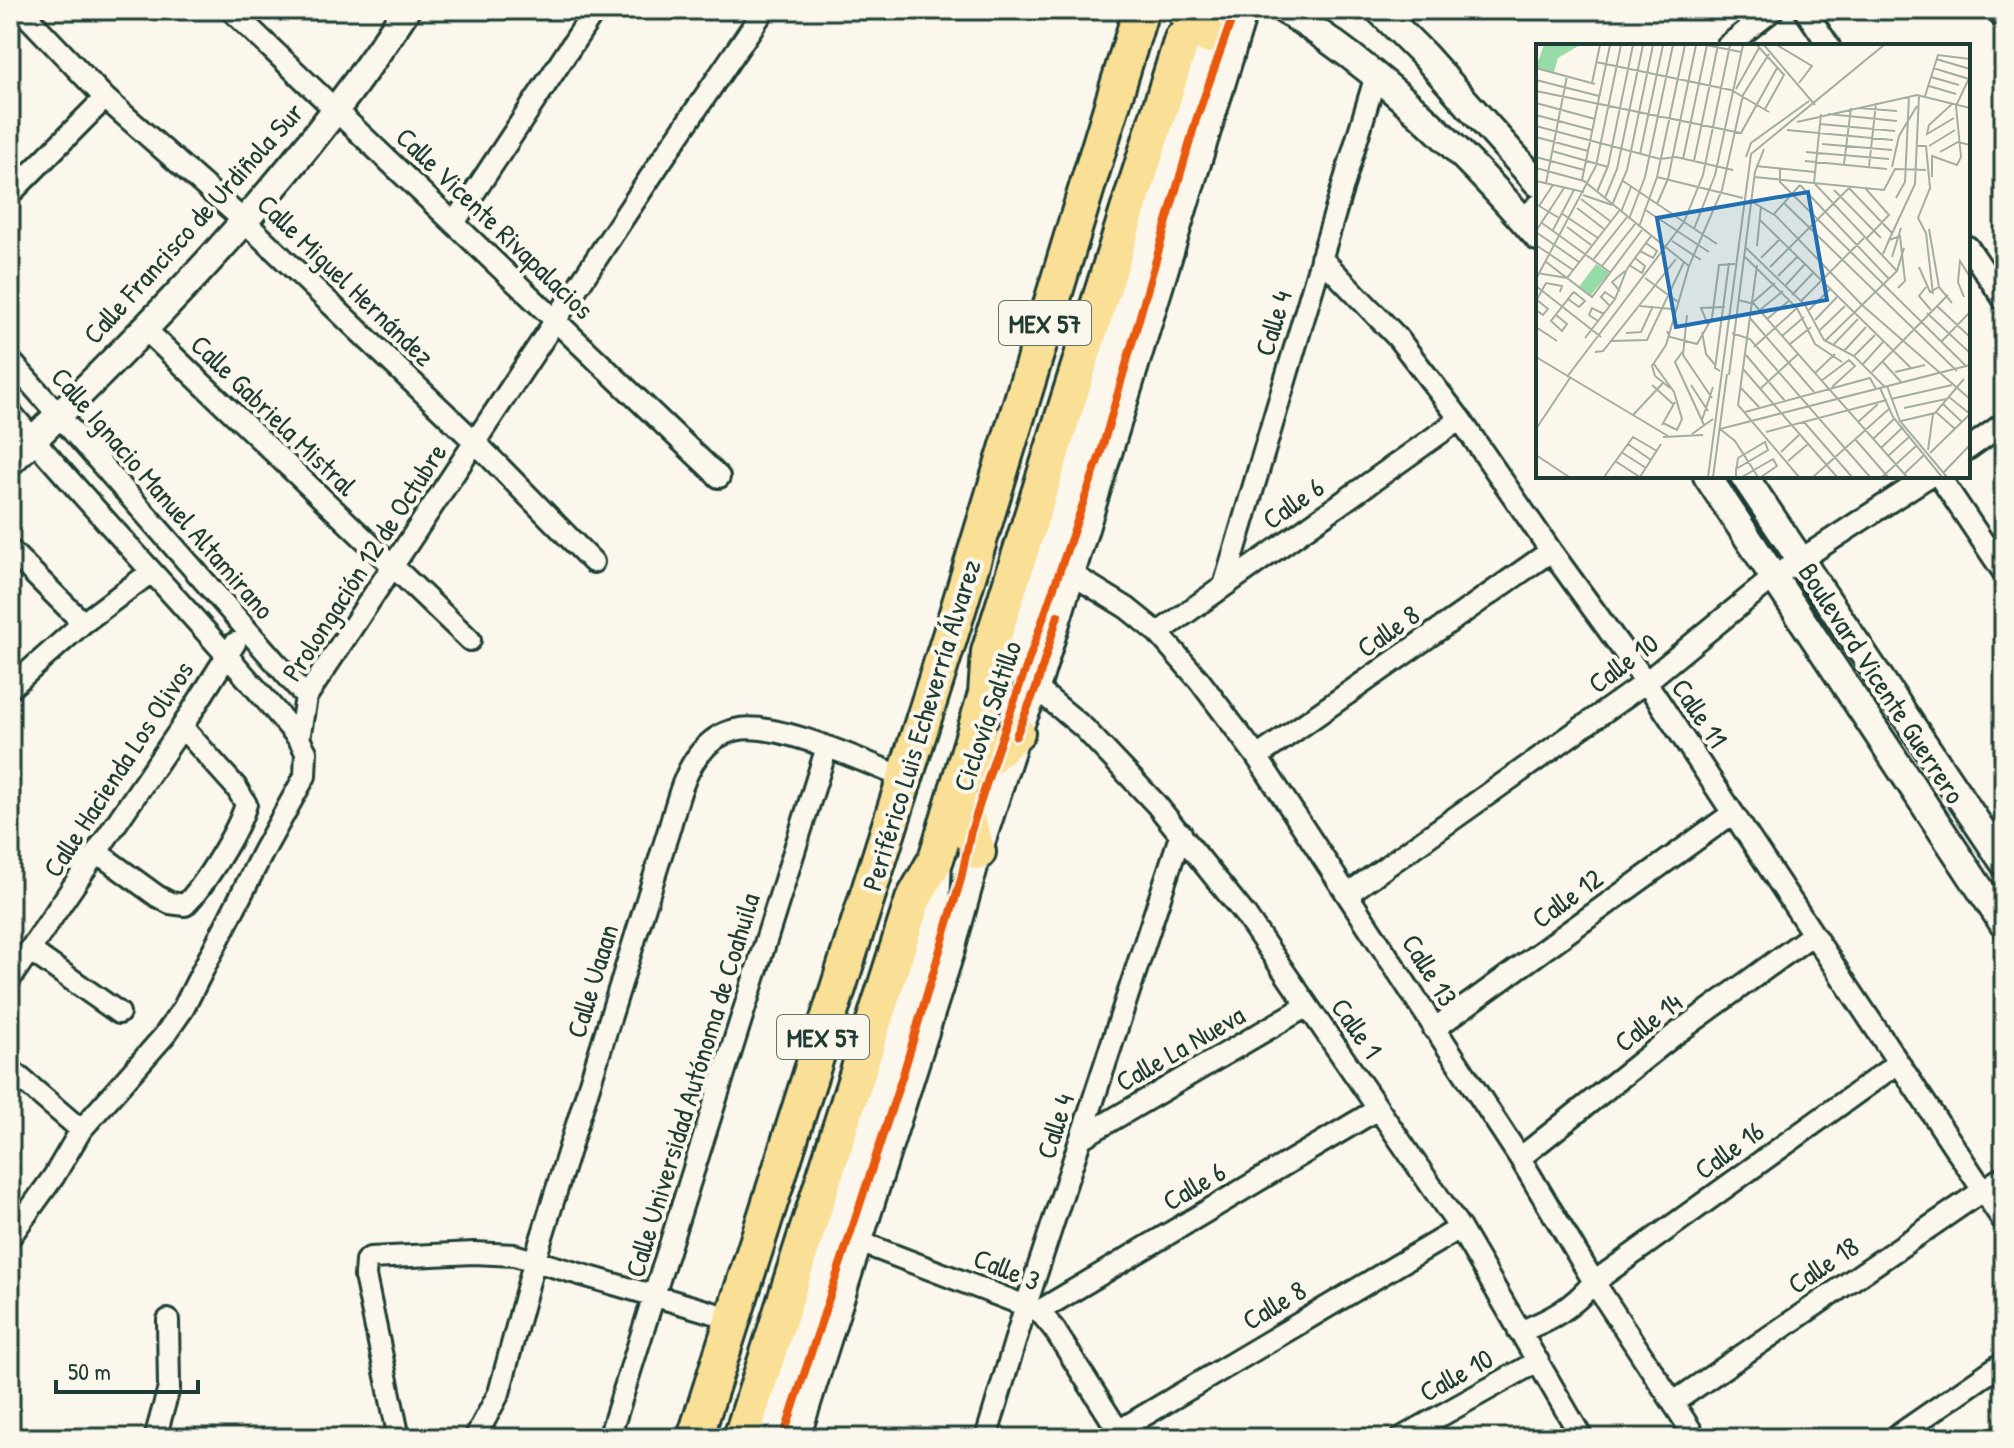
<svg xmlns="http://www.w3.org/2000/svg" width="2014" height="1448" viewBox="0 0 2014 1448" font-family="'Patrick Hand',sans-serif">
  <rect width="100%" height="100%" fill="#fbf7ec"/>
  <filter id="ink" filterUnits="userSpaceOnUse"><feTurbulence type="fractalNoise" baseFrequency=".0125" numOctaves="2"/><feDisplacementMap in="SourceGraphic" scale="16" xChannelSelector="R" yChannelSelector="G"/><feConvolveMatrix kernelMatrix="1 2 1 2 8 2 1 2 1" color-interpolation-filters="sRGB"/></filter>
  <g filter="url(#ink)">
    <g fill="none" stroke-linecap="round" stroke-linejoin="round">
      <defs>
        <path id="minor" d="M21 10 105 98 243 220 475 442 593 562
          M231 10 719 477
          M1805 10 1829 46
          M1997 10 2004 20
          M1727 46 1773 10
          M10 194 105 98
          M1523 219 1538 205
          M454 223 595 10
          M1968 247 2004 300
          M1321 258 1397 337 1460 419 1551 551 1646 682 2004 1222
          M144 328 470 640
          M10 360 306 697
          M10 412C104 523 206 627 299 739L306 752 305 776 264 850 183 1009 164 1036 81 1130 54 1176 10 1237
          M1968 449 2004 423
          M1939 476 2004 573
          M10 550 83 623
          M1070 573 1127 608 1158 633 1199 680 1257 757 1520 1158 1594 1282 1696 1438
          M1224 586 1376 75
          M1158 633 1460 419
          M10 688 83 623 151 572
          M1036 688 1084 728 1156 804 1246 916 1460 1228 1582 1438
          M299 739 306 697 661 161 764 10
          M1257 757 1551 551
          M98 853 157 896 170 903 185 905C204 886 239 830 246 804L236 787 182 727
          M1349 893 1646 682 1774 577 1929 476
          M31 951 119 1013
          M10 979 182 727 235 643
          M1434 1029 1733 813
          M10 1069 81 1130
          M1081 1138 1307 1006
          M1520 1158 1673 1036 1813 934
          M857 1241 1039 1311 1054 1329 1123 1438
          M1039 1311 1378 1109
          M1519 1332C1552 1319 1571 1309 1594 1282L1898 1063
          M1674 1402 2004 1176
          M1118 1431 1460 1228
          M155 1438 169 1388 168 1320
          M399 1438 365 1276 366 1261 370 1258 474 1253 514 1255 734 1319
          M475 1438 499 1393 535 1259 666 839C675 812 681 776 700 753 709 742 721 733 735 730 773 719 867 763 905 778
          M609 1438 827 747
          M986 1438 1026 1305 1181 833
          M1401 1438 1538 1361
          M1894 1438 2004 1362"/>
        <path id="tertiary" d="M1284 10C1381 70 1463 151 1538 237
          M1379 10 1424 55 1538 183
          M10 462C153 325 298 177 406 10
          M1707 476 2004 925
          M1744 476 2004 863
          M796 1438 951 950 978 852 1017 732 1036 688 1244 10"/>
        <path id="secondary" d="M986 694 1013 659 1095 405 1217 10
          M766 1438 785 1370 918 960 934 905 936 859"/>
        <path id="trunk" d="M1184 10 1202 23 1208 36
          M959 785 1017 732
          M957 789 978 852
          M695 1438 950 636 1141 10
          M741 1438 913 900 936 859 986 694 989 652 1182 39"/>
      </defs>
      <!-- minor casing -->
      <use href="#minor" stroke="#1f3d34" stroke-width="26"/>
      <!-- tertiary casing -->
      <use href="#tertiary" stroke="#1f3d34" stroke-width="32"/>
      <!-- secondary casing -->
      <use href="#secondary" stroke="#1f3d34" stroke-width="36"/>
      <!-- trunk casing -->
      <use href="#trunk" stroke="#1f3d34" stroke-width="40"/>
      <!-- minor -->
      <use href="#minor" stroke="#fbf7ec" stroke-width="20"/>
      <!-- tertiary -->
      <use href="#tertiary" stroke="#fbf7ec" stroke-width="26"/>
      <!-- secondary -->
      <use href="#secondary" stroke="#fbf7ec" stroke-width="30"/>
      <!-- trunk -->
      <use href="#trunk" stroke="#fadf96" stroke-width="34"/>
      <defs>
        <path id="cycleway" d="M1016 736 1036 688 1058 615
          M783 1438 904 1071 961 879 971 831 997 751 1101 452 1196 120 1235 10"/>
      </defs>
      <!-- cycleway casing -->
      <use href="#cycleway" stroke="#fbf7ec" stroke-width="13"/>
      <!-- cycleway -->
      <use href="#cycleway" stroke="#e8590c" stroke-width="8"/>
    </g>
  </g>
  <g text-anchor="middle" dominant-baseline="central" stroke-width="8" stroke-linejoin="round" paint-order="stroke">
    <!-- shield labels -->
    <g fill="#fbf7ec" stroke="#61756b" stroke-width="2">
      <rect x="999" y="301" width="92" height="44" rx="6"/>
      <rect x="777" y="1015" width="92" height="44" rx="6"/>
    </g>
    <g font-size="26" font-weight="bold" fill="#1f3d34">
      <text x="1045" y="323">MEX 57</text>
      <text x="823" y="1037">MEX 57</text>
    </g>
    <!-- street labels -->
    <g font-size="28" fill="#1f3d34" stroke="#fbf7ec">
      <text transform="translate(193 223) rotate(-48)">Calle Francisco de Urdiñola Sur</text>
      <text transform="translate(495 223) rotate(44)">Calle Vicente Rivapalacios</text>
      <text transform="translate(346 280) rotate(44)">Calle Miguel Hernández</text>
      <text transform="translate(1273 323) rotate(-73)">Calle 4</text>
      <text transform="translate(274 415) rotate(44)">Calle Gabriela Mistral</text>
      <text transform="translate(163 493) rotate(49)">Calle Ignacio Manuel Altamirano</text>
      <text transform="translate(1293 503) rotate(-35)">Calle 6</text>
      <text transform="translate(364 562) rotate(-57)">Prolongación 12 de Octubre</text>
      <text transform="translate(1388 631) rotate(-35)">Calle 8</text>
      <text transform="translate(1623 663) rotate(-37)">Calle 10</text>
      <text transform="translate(1882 683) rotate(57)">Boulevard Vicente Guerrero</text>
      <text transform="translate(1700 713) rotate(56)">Calle 11</text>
      <text transform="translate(987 716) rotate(-71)">Ciclovía Saltillo</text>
      <text transform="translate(921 725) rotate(-73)">Periférico Luis Echeverría Álvarez</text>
      <text transform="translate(118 769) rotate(-57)">Calle Hacienda Los Olivos</text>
      <text transform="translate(1567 898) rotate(-36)">Calle 12</text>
      <text transform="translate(1430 970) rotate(58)">Calle 13</text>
      <text transform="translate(592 981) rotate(-73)">Calle Uaaan</text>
      <text transform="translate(1648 1022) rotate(-38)">Calle 14</text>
      <text transform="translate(1357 1028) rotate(55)">Calle 1</text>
      <text transform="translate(1180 1048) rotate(-30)">Calle La Nueva</text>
      <text transform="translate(692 1085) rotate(-73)">Calle Universidad Autónoma de Coahuila</text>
      <text transform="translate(1055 1126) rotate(-72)">Calle 4</text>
      <text transform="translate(1729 1150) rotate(-36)">Calle 16</text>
      <text transform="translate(1194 1186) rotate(-31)">Calle 6</text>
      <text transform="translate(1823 1265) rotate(-34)">Calle 18</text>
      <text transform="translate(1007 1269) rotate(22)">Calle 3</text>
      <text transform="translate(1274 1305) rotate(-31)">Calle 8</text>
      <text transform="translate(1456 1375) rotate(-29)">Calle 10</text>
    </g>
  </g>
  <!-- overview -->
  <g transform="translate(1536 44)">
    <rect width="434" height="434" fill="#fbf7ec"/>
    <path d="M8 1H44L22 14 18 28 0 23ZM60 220 73 229 55 251 43 243Z" fill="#96dba8"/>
    <path fill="none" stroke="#a3ada2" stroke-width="2" d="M170 1 205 8M221 1 248 31 229 65M228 1 279 61M241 1 276 22 263 39M400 15 434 25M60 18 195 46 233 68M0 24 59 40M397 24 433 35M395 33 423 41M0 36 63 52M56 39 64 1M393 42 420 50M200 45 223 4M0 47 205 89 241 24M389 52 402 11 434 15M0 59 59 75M416 60 393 81 391 90 418 74M323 64 361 67M285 70 278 139 361 227M292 70 361 77M0 71 56 86M261 78 381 51 434 64M284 80 359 87M0 82 124 115 140 113 197 126M251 86 357 96M0 93 52 107M286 100 356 106M381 102H390L394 144 382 174 390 189M393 102 419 86M16 107 72 123M270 108 353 115M404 108 422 98 434 101M104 110 127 1M0 113 48 126M210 113 215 99 273 57M147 115 171 1M158 117 182 1M269 117 351 125M308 120 315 64M220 122 279 128M333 123 340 59M356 123 363 92 381 62M0 124 48 137 153 222M244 125V138L431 323M121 133 207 154M218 133 348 146 359 125 390 126M396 133V112L421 121 425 113 420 62 434 32M46 136 74 1M0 137 48 148M87 137 181 200M10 139 31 32M264 141 353 235M312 143 356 189M329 144 353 171 330 195M298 146 345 194M61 148 72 122 97 1M47 151 76 161M69 154 81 125 107 1M360 154 369 138 373 52M45 155 74 177M213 156 240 172 326 261 434 355M248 159 421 327M0 160 23 174M121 160 132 135 160 1M76 161 91 126 117 1M3 162 17 141M41 164 68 185M108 165 173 208M85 168 95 143M25 169 62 194M238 170 264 141M93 175 109 133 137 1M224 176 375 324M6 179 75 229M31 183 55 201M103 183 121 133 149 1M158 185 179 131 207 1M393 185 403 243 416 259M17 186 38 146M0 187 28 144M0 188 43 218M390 189 397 250M353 196 379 140 383 51M136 197 165 216M0 201 37 226M221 202 225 162M209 203 269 261 288 296 318 312 349 343M104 207 117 214 121 207 110 199M347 210 353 196 364 192 369 237 362 244M208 212 261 264 279 300 306 318M356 213 365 184M225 214 244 195M57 216 91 173M10 218 56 253 106 186M93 221 106 229 109 222 99 214M221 221 202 361 263 433M66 222 99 180M234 223 314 143M383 223 394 248 403 243M1 229 31 234 83 167M242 232 262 212M109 234 142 258M0 235 60 122 85 1M250 241 269 220M0 242 65 293M390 243 383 252 395 266M84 247 76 238 89 227M256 251 277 229M428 253 422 238 424 217 434 233M202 256 218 260 371 433M0 257 10 239 26 242 24 248M265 257 328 194M216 259 239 239M74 262 65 253 69 248 79 255M104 262 136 265M401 262 434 293M0 266 7 271 12 265 1 256M224 266 247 247M273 266 294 245M391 269 434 309M20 271 31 280 26 287 15 277 36 250 38 248 49 257 43 263 32 255M151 271 147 311 176 354M214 274 278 348M231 275 254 256M279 276 301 253M62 277 53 271 56 264 68 270M172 281 165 264 189 263M0 283 21 297M284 286 309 262M131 287 134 293 161 300 176 274 183 221 199 220M166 288 170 310 180 322M90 289 105 288 117 262M196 289 214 295 334 433M246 292 268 273M49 294 79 255 91 225 115 192M75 297 111 296 148 218M289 297 361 227 368 204M405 298 434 268M254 300 275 283M298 300 322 275M218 303 261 264M147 307 139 318 168 381M308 307 330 283M59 308 67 307 140 215M210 311 249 357M318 312 339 291M0 313 132 392M346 317 365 338M118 320 138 348 146 375 141 386 127 379M327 320 347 298M207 325 301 433M184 327 179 324 193 219M336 328 412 251M359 328 389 321M279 329 299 310M193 331 219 128 228 105M31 333 148 178 167 131 194 1M285 337 313 316 319 322 296 343M116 341 137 360M155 341 172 367M351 342 364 377 411 433M134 344 119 332 116 322 130 301 153 222 186 146 207 51 233 10M205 344 223 363M344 344 357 373 406 433M224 345 262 310M413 353 434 370M355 355 416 341M407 360 426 378M368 364 410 355M209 368 334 334 340 345M400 368 419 385M97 371 127 339M166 376 177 343M365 377 399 369 428 335M268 378 316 433M322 378 342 360M126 381 139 358M0 385 34 334M184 385 434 321M184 385 199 397 222 433M230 388 351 356M156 390 177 375M127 393 167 391M319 395 352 433M337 395 358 375M92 400 115 416M345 404 367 383M392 406 397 370M85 408 110 424M245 408 264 390M394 409 434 370M0 411 33 433M352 412 373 393M79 417 104 433 125 400M252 417 272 400M408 428 434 401M368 430 388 411M68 433 97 393 121 407M172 433 215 110 348 1M177 433 191 330M200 433V425L201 422 202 414 229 398 232 406 200 425M206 433 237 415 241 422 225 433M277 433 354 364M346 433 380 402"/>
    <path fill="#1f6fb2" fill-opacity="0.15" stroke="#1f6fb2" stroke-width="4" d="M272 148 291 256 140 283 121 174Z"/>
    <rect width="434" height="434" fill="none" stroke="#1f3d34" stroke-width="4"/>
  </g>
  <!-- margin -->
  <rect width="2014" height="1448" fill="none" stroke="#fbf7ec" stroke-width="40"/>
  <rect x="20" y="20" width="1974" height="1408" fill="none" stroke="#1f3d34" stroke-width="3" filter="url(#ink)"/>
  <!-- scale -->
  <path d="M56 1380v12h142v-12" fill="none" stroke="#1f3d34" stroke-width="4"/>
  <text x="68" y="1380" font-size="24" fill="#1f3d34" stroke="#fbf7ec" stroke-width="6" paint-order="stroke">50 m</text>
</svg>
